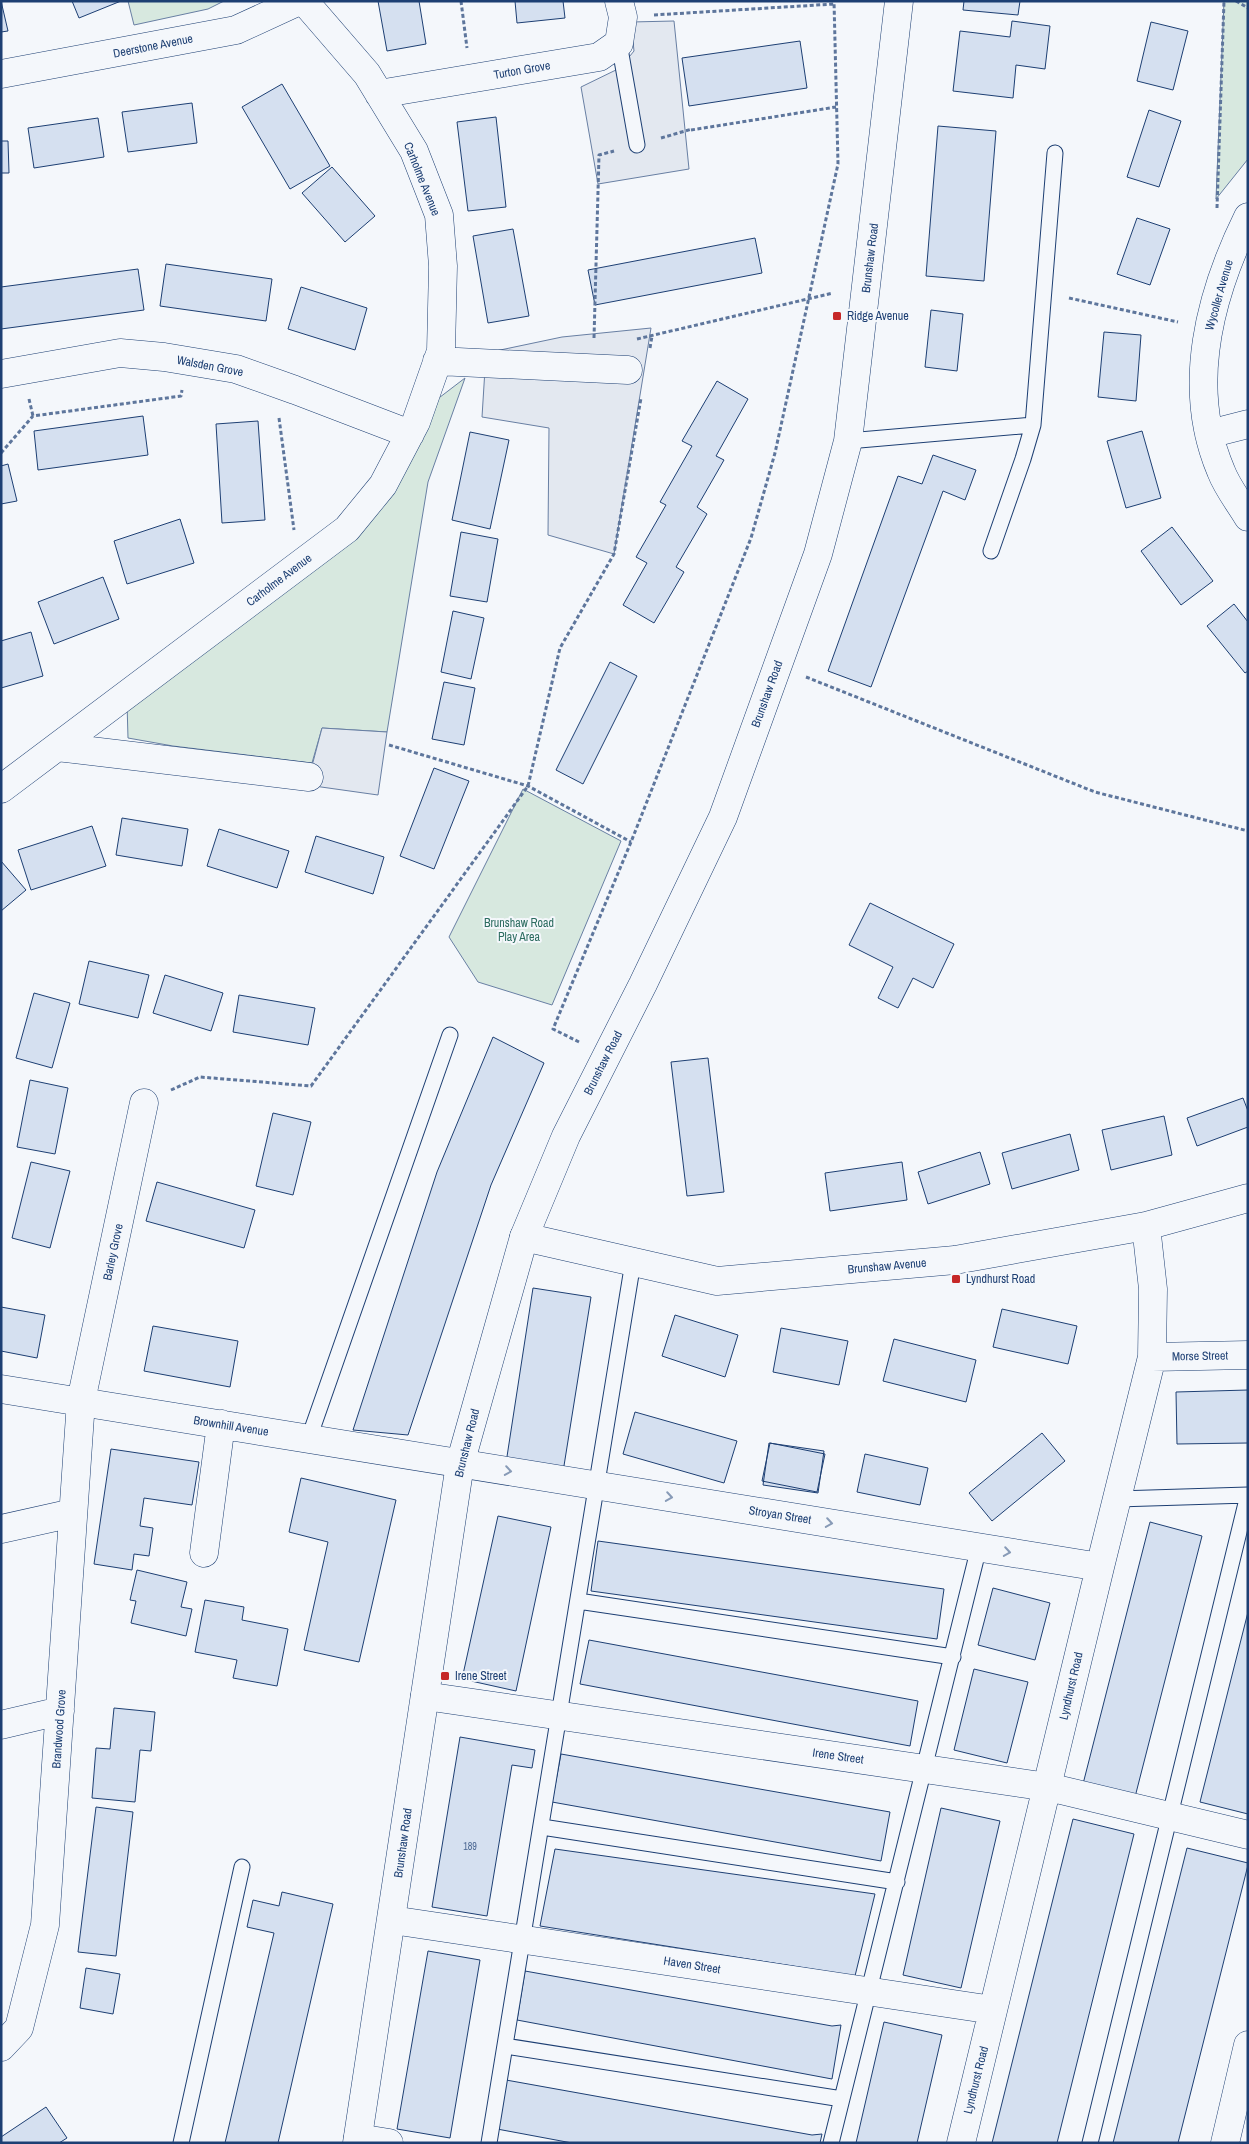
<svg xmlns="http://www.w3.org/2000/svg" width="1249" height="2144" viewBox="0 0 1249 2144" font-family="'Archivo Narrow',sans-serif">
  <rect width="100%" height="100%" fill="#f4f7fb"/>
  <!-- green -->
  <path fill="#d7e8df" stroke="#687fa3" d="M128 1H224L208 9 134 25Z
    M1224 1H1248V159L1216 199Z
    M465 378 428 482 387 732 322 728 312 763 173 746 128 738 127 703 362 524 431 404Z
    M523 789 621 841 552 1005 478 982 449 937Z"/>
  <!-- parking -->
  <path fill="#e3e8f0" stroke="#687fa3" d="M674 21 689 169 598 184 581 87 620 68 634 51 631 22Z
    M651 328 614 554 548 535 549 428 482 417 486 353 562 337Z
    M322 728 387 732 378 795 307 785Z"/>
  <!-- building -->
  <path fill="#d5e0f0" stroke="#1d3f73" d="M1 1 8 31 1 32Z
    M72 1H121L79 18Z
    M378 1H419L426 44 387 51Z
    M515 1H563L565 18 517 23Z
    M964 1H1020L1018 15 963 10Z
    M1012 21 1050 26 1045 69 1016 65 1013 98 953 91 960 31 1010 37Z
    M1151 22 1188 31 1173 90 1137 81Z
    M800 41 807 88 689 106 682 58Z
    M282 84 330 166 290 189 242 107Z
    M192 103 197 143 128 152 122 112Z
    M1149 110 1181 121 1159 187 1127 177Z
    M496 117 506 207 468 211 457 122Z
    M98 118 104 157 34 168 28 128Z
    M938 126 996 131 984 281 926 276Z
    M1 141H8L9 173H1Z
    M332 167 375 216 345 242 302 193Z
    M1137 218 1170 229 1150 285 1117 274Z
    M513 229 529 316 488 323 473 236Z
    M755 238 762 273 595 305 588 270Z
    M166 264 272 279 266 321 160 306Z
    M138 269 144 310 1 329V287Z
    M301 287 367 308 355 350 288 329Z
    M931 310 963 314 957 371 925 367Z
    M1104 332 1141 335 1136 401 1098 397Z
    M717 381 748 399 716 456 724 460 697 507 707 514 676 567 684 572 654 623 623 605 647 563 636 557 666 505 660 502 692 446 682 441Z
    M143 416 148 455 38 470 34 431Z
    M258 421 265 520 222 523 216 424Z
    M1142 431 1161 498 1126 508 1107 441Z
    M470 432 509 440 490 529 452 520Z
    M933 455 976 470 965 500 943 491 871 687 828 671 898 476 922 484Z
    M8 464 17 501 1 504V466Z
    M180 519 194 563 127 584 114 541Z
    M1172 527 1213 581 1181 605 1141 551Z
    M461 532 498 539 487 602 450 596Z
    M103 577 119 619 54 644 38 602Z
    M1234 604 1248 622V671L1245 673 1207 626Z
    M453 611 484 618 471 679 441 672Z
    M31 632 43 676 1 688V641Z
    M610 662 637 676 583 784 556 770Z
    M444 682 475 688 464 745 432 739Z
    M434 768 469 781 434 869 400 856Z
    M122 818 188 829 182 866 116 855Z
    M92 826 106 866 31 890 18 850Z
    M219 829 289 851 277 888 207 866Z
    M316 836 384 857 373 894 305 872Z
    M1 861 26 890 1 911Z
    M870 903 954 944 933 988 913 978 898 1008 878 998 893 967 849 945Z
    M89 961 149 975 138 1018 79 1004Z
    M165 975 223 993 211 1031 153 1013Z
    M34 993 70 1003 52 1068 16 1058Z
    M239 995 315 1008 308 1045 233 1032Z
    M493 1037 544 1063 491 1185 408 1435 353 1430 437 1172Z
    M708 1058 724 1192 687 1196 671 1062Z
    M30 1080 68 1088 55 1154 17 1147Z
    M1243 1098 1248 1111V1127L1197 1146 1187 1118Z
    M273 1113 311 1122 293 1195 256 1186Z
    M1164 1116 1172 1155 1111 1170 1102 1130Z
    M1070 1134 1079 1170 1012 1189 1002 1153Z
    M980 1152 990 1184 928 1204 918 1172Z
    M31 1162 70 1171 50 1248 12 1238Z
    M902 1162 907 1200 830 1211 825 1173Z
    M157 1182 255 1210 244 1248 146 1221Z
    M533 1288 591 1297 563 1472 506 1463Z
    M1 1307 45 1315 37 1358 1 1351Z
    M1002 1309 1077 1326 1068 1364 993 1347Z
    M675 1315 738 1335 725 1377 662 1356Z
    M153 1326 238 1341 230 1387 144 1371Z
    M781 1328 848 1341 839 1385 773 1372Z
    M894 1339 976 1360 966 1402 883 1381Z
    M1248 1390V1443L1177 1444 1176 1392Z
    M635 1412 737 1441 724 1483 623 1454Z
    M1042 1433 1065 1461 992 1521 969 1493Z
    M769 1443 824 1451 818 1493 763 1485Z
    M770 1443 825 1454 817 1492 762 1481Z
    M111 1449 199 1462 192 1505 144 1498 140 1526 153 1528 149 1556 134 1554 132 1570 94 1564Z
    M865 1454 928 1468 920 1505 857 1492Z
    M301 1478 396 1500 359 1662 304 1650 328 1542 289 1532Z
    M498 1516 551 1527 516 1691 462 1679Z
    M1150 1522 1202 1536 1135 1797 1083 1784Z
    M598 1541 944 1589 937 1639 591 1591Z
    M137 1570 187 1582 181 1607 192 1609 186 1636 131 1623 136 1601 130 1600Z
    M993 1588 1050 1603 1035 1660 978 1645Z
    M205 1600 244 1607 242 1620 288 1629 277 1686 233 1678 237 1660 195 1652Z
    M1248 1612V1814L1200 1802Z
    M589 1640 918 1701 910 1746 580 1684Z
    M974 1669 1028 1682 1007 1763 954 1750Z
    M114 1708 155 1712 151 1751 140 1750 135 1802 92 1798 96 1748 110 1749Z
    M460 1737 535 1750 532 1768 512 1765 487 1916 432 1907Z
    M561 1754 890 1812 881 1861 552 1802Z
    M96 1807 133 1812 116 1956 78 1952Z
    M941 1808 1000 1821 961 1988 903 1975Z
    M1073 1819 1134 1834 1057 2143H992Z
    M1187 1848 1248 1863V1865L1178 2143H1113Z
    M555 1849 875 1894 855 1976 540 1926Z
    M282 1892 333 1904 278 2143H225L274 1933 247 1927 253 1900 279 1906Z
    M428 1951 480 1960 450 2138 397 2129Z
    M86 1968 120 1974 113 2014 80 2008Z
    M525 1971 832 2026 841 2025 832 2079 517 2020Z
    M884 2022 942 2035 917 2143H856Z
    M506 2080 812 2135 822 2134 820 2143H572L497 2129Z
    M46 2107 67 2138 59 2143H1V2137Z"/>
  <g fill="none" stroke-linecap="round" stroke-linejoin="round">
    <defs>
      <path id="lane" d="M619 43 637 145
        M848 441 1033 425
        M991 551 1023 459 1033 425 1055 153
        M309 1438 450 1035
        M1117 1499 1248 1495
        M578 1601 953 1657
        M542 1827 897 1882
        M505 2046 842 2099
        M181 2143 242 1867
        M489 2143 633 1262
        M831 2143 979 1547
        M1090 2143 1248 1495"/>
      <path id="street" d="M1 74 236 30 299 1
        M379 94 599 57 619 43 623 17 619 1
        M1248 217C1210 294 1185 387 1221 471 1227 487 1239 502 1248 517
        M437 361 628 370
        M1 374 120 353 164 357 236 369 295 390 410 434
        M1209 434 1248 424
        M57 747 309 777
        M1 789 347 529 383 485 416 422 441 351 443 266 439 215 414 151 367 74 304 1
        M524 1237 717 1281 955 1260 1146 1226 1248 1198
        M1152 1357 1248 1355
        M1 1389 1100 1567
        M1 1529 73 1513
        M204 1553 221 1424
        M425 1696 1048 1787 1248 1835
        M1 1725 60 1711
        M392 1920 993 2010
        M1 2047 19 2028 45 1925 81 1401 144 1103
        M358 2138 389 2143
        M961 2143 1100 1567 1152 1357 1153 1289 1146 1226
        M1225 2143 1248 2045"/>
      <path id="secondary" d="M357 2143 460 1464 524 1237 566 1136 643 984 723 817 818 554 848 441 899 1"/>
    </defs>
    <!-- lane casing -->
    <use href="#lane" stroke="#1d3f73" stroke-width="17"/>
    <!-- street casing -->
    <use href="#street" stroke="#1d3f73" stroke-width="29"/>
    <!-- secondary casing -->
    <use href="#secondary" stroke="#1d3f73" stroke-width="29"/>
    <!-- path -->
    <path stroke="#5e769c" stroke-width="3" stroke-dasharray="4 2.5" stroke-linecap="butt" d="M461 1 467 48
      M1236 1 1248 8
      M654 15 834 4
      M691 130 836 107
      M661 138 692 129
      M1217 208 1224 1
      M1069 298 1178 322
      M594 338 599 155 614 151
      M637 339 833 293
      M650 348 652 336
      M29 399 33 416
      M279 418 294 530
      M1 453 33 416 181 396 182 390
      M806 677 1095 792 1248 831
      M389 745 528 786 631 842
      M579 1042 553 1029 631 842 751 538 775 453 838 164 834 1
      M171 1090 200 1077 311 1086 528 786 560 648 614 554 641 398"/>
    <!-- lane -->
    <use href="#lane" stroke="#f4f7fb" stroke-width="15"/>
    <!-- street -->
    <use href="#street" stroke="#f4f7fb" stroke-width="28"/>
    <!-- secondary -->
    <use href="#secondary" stroke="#f4f7fb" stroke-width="28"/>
  </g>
  <!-- one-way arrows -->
  <defs><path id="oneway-chevron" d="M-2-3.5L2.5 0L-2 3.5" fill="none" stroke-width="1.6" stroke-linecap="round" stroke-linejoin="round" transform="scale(1.25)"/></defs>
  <g stroke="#889bb7">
    <use href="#oneway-chevron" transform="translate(508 1471) rotate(9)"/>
    <use href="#oneway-chevron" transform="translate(669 1497) rotate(9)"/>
    <use href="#oneway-chevron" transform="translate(829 1523) rotate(9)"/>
    <use href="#oneway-chevron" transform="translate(1007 1552) rotate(9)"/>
  </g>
  <!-- markers -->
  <g fill="#c62828" stroke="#f4f7fb" stroke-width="2">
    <rect x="832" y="311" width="10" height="10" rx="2.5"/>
    <rect x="951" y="1274" width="10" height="10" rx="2.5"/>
    <rect x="440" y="1671" width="10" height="10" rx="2.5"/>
  </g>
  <g text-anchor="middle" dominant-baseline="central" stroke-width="4" stroke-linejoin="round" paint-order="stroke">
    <!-- number labels -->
    <g font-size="10" fill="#4b6792">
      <text x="470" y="1846">189</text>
    </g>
    <!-- street labels -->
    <g font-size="12" fill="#1d3f73" stroke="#f4f7fb">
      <text transform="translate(153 46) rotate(-11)">Deerstone Avenue</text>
      <text transform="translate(522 70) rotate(-10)">Turton Grove</text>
      <text transform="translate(422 179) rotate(68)">Carholme Avenue</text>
      <text transform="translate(870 258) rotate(-83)">Brunshaw Road</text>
      <text transform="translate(1219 295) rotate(-74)">Wycoller Avenue</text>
      <text transform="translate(210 366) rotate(11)">Walsden Grove</text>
      <text transform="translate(279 580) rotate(-37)">Carholme Avenue</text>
      <text transform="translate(767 694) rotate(-70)">Brunshaw Road</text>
      <text transform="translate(603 1063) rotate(-63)">Brunshaw Road</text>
      <text transform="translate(113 1252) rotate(-78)">Barley Grove</text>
      <text transform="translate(887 1266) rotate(-5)">Brunshaw Avenue</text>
      <text transform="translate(1200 1356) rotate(-1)">Morse Street</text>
      <text transform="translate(231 1426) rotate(9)">Brownhill Avenue</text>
      <text transform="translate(467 1443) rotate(-76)">Brunshaw Road</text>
      <text transform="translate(780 1515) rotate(9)">Stroyan Street</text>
      <text transform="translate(1071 1686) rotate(-77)">Lyndhurst Road</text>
      <text transform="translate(59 1729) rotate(-86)">Brandwood Grove</text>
      <text transform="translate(838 1756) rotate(8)">Irene Street</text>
      <text transform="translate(403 1843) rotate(-82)">Brunshaw Road</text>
      <text transform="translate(692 1965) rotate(9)">Haven Street</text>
      <text transform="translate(976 2080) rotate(-76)">Lyndhurst Road</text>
    </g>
    <!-- poi labels -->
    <g font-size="12" fill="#1d3f73" stroke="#f4f7fb" text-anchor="start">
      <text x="847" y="316">Ridge Avenue</text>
      <text x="966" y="1279">Lyndhurst Road</text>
      <text x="455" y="1676">Irene Street</text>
    </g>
    <!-- park labels -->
    <g font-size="12" fill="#2c6c60" stroke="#f4f7fb">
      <text x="519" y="923">Brunshaw Road<tspan x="519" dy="14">Play Area</tspan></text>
    </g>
  </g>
  <!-- border -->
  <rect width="1249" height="2144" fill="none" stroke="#1d3f73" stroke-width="5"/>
</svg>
